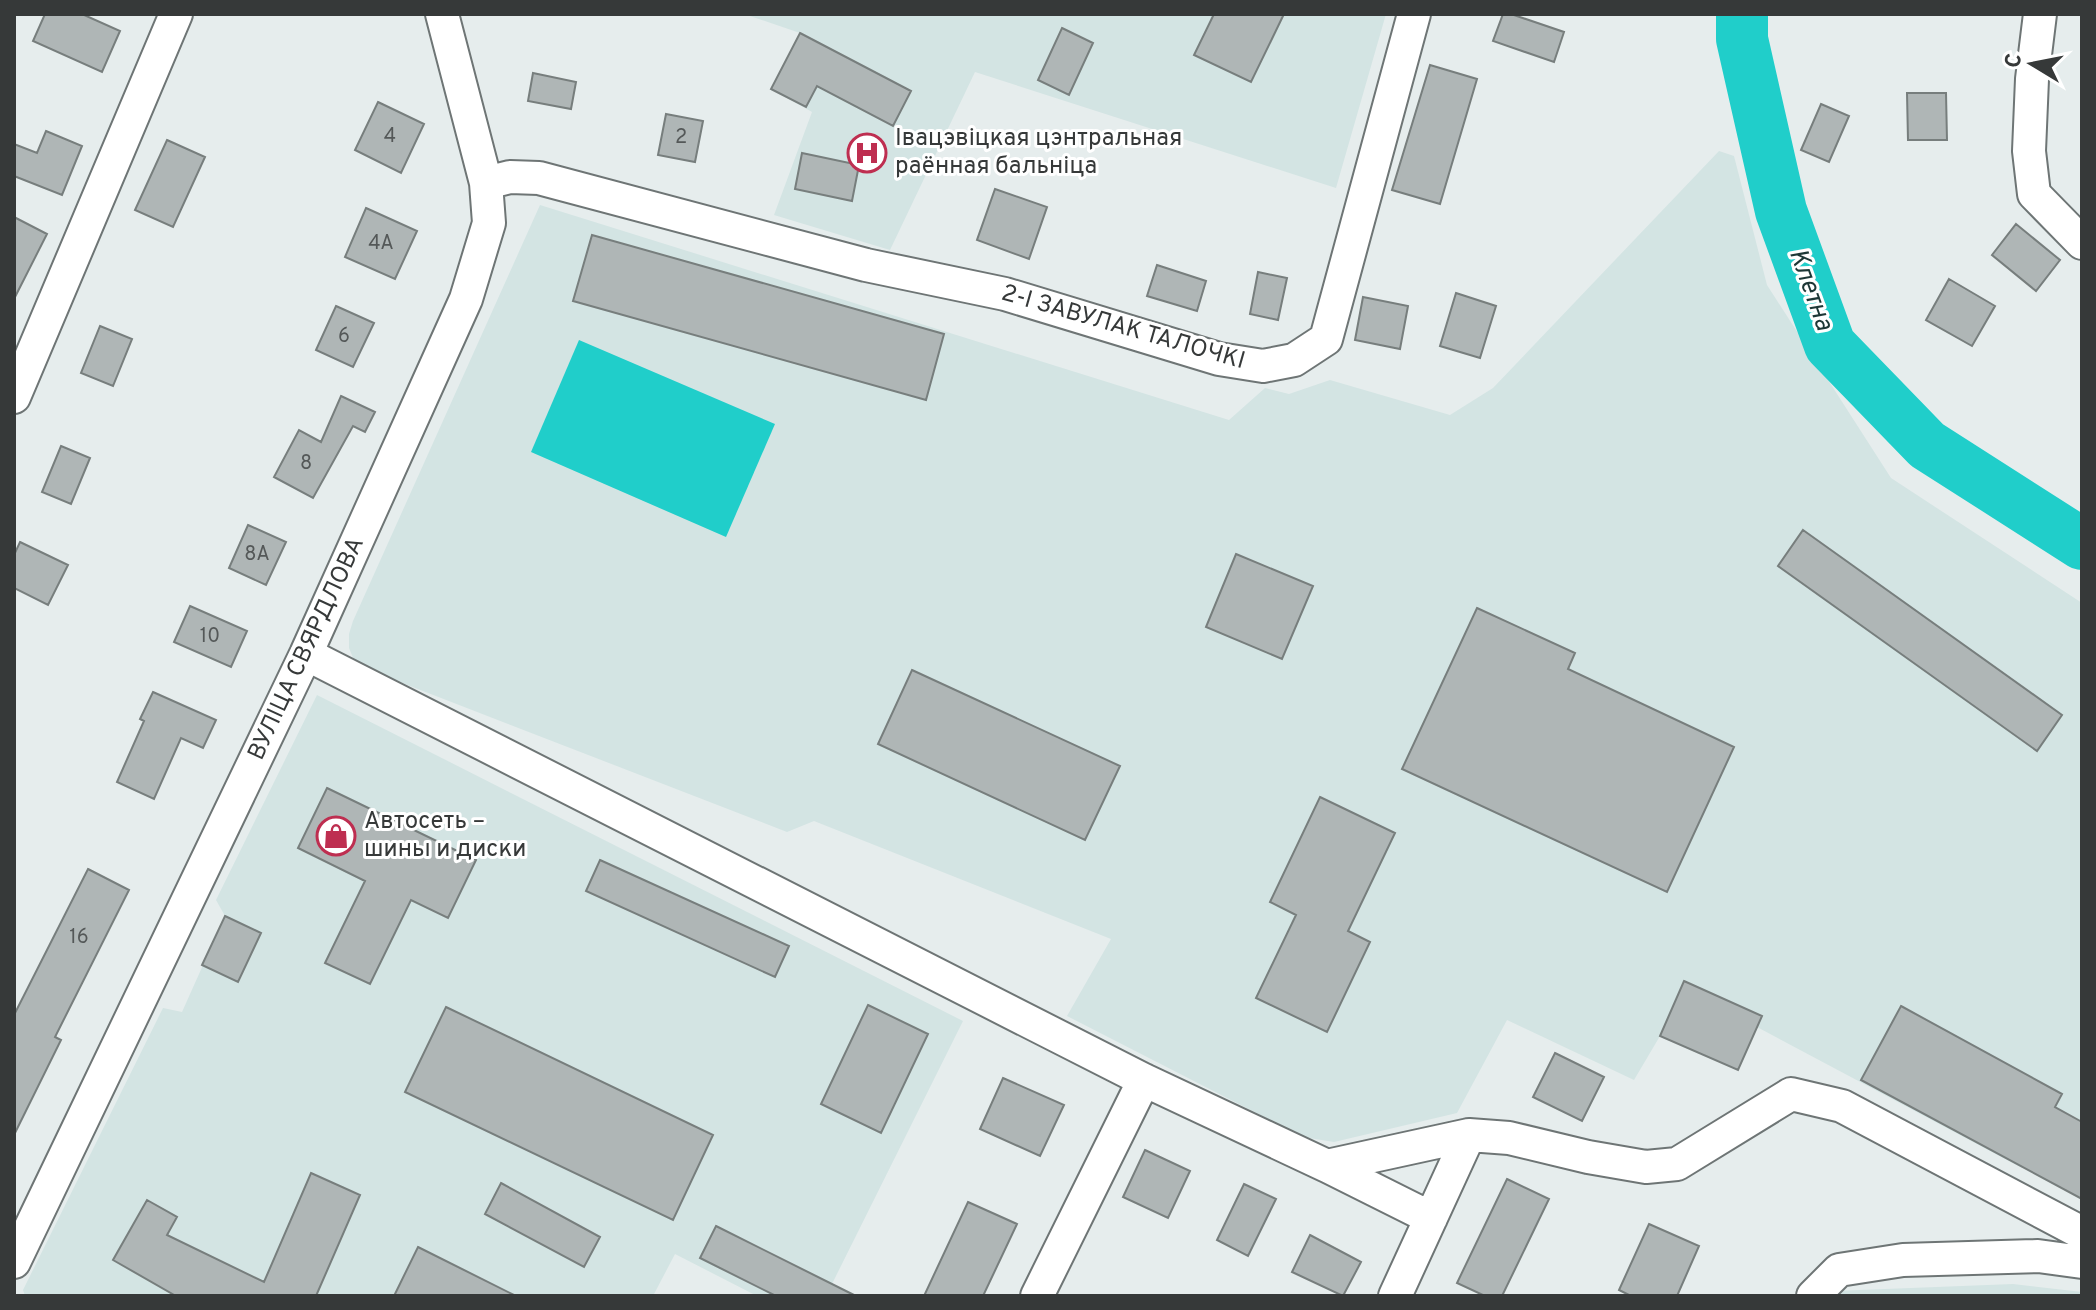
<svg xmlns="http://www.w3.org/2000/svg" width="2096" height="1310" viewBox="0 0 2096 1310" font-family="Overpass,sans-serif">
  <rect width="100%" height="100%" fill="#e6eded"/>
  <!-- built -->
  <path fill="#d3e4e3" d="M744 14H1386L1336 188 975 72 890 250 774 215 812 112 771 89 800 33Z
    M1719 151 1734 156 1767 285 1891 478 2082 603V1199L2040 1177 2057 1146 2039 1136 2022 1168 1757 1027 1738 1070 1660 1036 1634 1080 1507 1020 1457 1113 1334 1142 1303 1137 1067 1016 1111 939 814 821 787 832 356 665 349 648V634L353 621 540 205 1229 420 1265 388 1289 394 1330 380 1450 415 1493 388Z
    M317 695 963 1021 826 1296H757L675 1254 653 1296H25L23 1290 163 1008 182 1012 225 916 216 900Z
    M2013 1284 2082 1292V1296H1831L1834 1291Z"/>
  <!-- water -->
  <path fill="#20ceca" d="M579 340 775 424 726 537 531 452Z"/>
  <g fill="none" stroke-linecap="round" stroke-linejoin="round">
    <!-- river -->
    <path stroke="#20ceca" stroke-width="52" d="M1742 14V39L1781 211 1830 345 1927 445 2082 544"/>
  </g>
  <!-- building -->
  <path fill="#afb6b6" stroke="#777e7d" stroke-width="2" d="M45 14H82L120 31 102 72 33 41Z
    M1214 14H1284L1251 82 1194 55Z
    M1503 14H1511L1564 32 1554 62 1493 41Z
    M1062 28 1093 43 1069 95 1038 80Z
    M800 33 911 91 893 126 817 86 806 107 771 89Z
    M1430 65 1477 79 1440 204 1392 190Z
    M533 73 576 82 571 109 528 101Z
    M1907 93H1946L1947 140H1908Z
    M378 102 424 124 401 173 355 150Z
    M1821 104 1849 116 1829 162 1801 150Z
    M666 114 703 121 695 162 658 155Z
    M46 131 82 146 62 195 14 176V144L37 153Z
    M167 140 205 157 173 227 135 210Z
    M802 153 859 165 852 201 795 189Z
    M995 189 1047 207 1029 259 977 240Z
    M366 208 417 231 395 279 345 257Z
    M14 217 47 234 14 299Z
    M2016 224 2060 260 2036 291 1992 255Z
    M592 235 944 334 926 400 573 301Z
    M1157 265 1206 281 1197 311 1147 296Z
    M1258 272 1287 278 1278 320 1250 314Z
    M1949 279 1995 306 1972 346 1926 320Z
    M1456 293 1496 306 1480 358 1440 346Z
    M1363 297 1408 306 1400 349 1355 340Z
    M336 306 374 323 353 367 316 350Z
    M100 326 132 339 113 386 81 373Z
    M341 396 375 412 365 432 353 426 313 498 274 477 299 430 321 442Z
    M61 446 90 458 71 504 42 492Z
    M248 525 286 542 266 585 229 568Z
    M1803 530 2062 715 2037 751 1778 566Z
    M20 542 68 565 48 605 14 588V555Z
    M1236 554 1313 586 1282 659 1206 627Z
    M190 606 247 631 231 667 174 642Z
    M1477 608 1575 653 1568 669 1734 747 1667 892 1402 769Z
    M912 670 1120 766 1085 840 878 744Z
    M153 692 216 720 203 748 181 738 154 799 117 782 144 721 140 719Z
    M327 788 476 860 448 918 411 900 370 984 325 963 365 881 298 848Z
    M1320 797 1395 833 1348 931 1370 942 1327 1032 1256 998 1296 915 1270 902Z
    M600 860 789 946 775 977 586 891Z
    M88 869 129 890 55 1037 61 1040 14 1135V1015Z
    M225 916 261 933 238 982 202 965Z
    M1684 981 1762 1016 1738 1070 1660 1036Z
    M868 1005 928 1034 881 1133 821 1104Z
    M1901 1006 2062 1094 2055 1107 2082 1122V1199L1861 1080Z
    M446 1007 713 1135 673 1220 405 1092Z
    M1555 1053 1604 1077 1582 1121 1533 1097Z
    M1003 1078 1064 1105 1040 1156 980 1129Z
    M1145 1150 1190 1171 1168 1218 1123 1197Z
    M311 1173 360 1195 316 1296H176L113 1260 147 1200 177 1217 167 1235 264 1282Z
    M1507 1179 1549 1199 1502 1296H1485L1457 1283Z
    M501 1183 600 1237 584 1267 485 1214Z
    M1244 1184 1276 1199 1248 1256 1217 1240Z
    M968 1202 1017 1224 983 1296H924Z
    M1649 1224 1699 1246 1677 1296H1631L1619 1290Z
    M716 1226 856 1296H776L700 1258Z
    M1310 1235 1361 1262 1343 1296 1292 1272Z
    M418 1247 516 1296H394Z"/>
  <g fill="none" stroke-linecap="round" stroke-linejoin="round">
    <defs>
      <path id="minor" d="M2040 14 2032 79 2029 151 2034 194 2082 243
        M486 183 510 177 539 178 866 265 1005 294 1219 359 1263 366 1294 360 1326 339 1414 14
        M14 397 176 14
        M306 654 1144 1080 1327 1166 1469 1135 1509 1138 1588 1157 1646 1167 1677 1164 1791 1094 1842 1106 2082 1233
        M1327 1166 1431 1218
        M14 1262 306 654 466 299 489 223 486 183 442 14
        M1037 1296 1144 1080
        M1395 1296 1469 1135
        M1813 1296 1839 1270 1903 1260 2038 1256 2082 1262"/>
    </defs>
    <!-- minor casing -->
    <use href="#minor" stroke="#6e7575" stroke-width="36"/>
    <!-- minor -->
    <use href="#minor" stroke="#fff" stroke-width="32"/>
  </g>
  <!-- icons -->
  <defs>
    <symbol id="hospital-ring" viewBox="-11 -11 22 22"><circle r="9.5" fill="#fff" stroke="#be2e50" stroke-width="1.5"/><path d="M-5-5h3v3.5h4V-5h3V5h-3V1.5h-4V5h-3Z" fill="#be2e50"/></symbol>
    <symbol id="shop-ring" viewBox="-11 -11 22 22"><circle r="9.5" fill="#fff" stroke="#be2e50" stroke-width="1.5"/><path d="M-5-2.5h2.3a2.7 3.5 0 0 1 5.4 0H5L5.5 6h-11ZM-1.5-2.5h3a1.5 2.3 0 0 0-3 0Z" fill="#be2e50"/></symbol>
  </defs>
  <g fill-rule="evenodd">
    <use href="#hospital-ring" x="845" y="131" width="44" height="44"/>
    <use href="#shop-ring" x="314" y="814" width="44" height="44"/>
  </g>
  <g text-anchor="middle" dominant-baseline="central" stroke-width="6" stroke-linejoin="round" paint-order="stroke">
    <!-- number labels -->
    <g font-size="20" fill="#545858">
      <text x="390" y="137">4</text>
      <text x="681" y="138">2</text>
      <text x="381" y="244">4А</text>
      <text x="344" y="337">6</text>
      <text x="306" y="464">8</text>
      <text x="257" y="555">8А</text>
      <text x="210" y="637">10</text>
      <text x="79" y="938">16</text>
    </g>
    <!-- poi labels -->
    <g font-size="24" fill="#363939" stroke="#fff" text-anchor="start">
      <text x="895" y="139">Івацэвіцкая цэнтральная<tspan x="895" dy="28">раённая бальніца</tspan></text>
      <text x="364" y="822">Автосеть –<tspan x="364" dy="28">шины и диски</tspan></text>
    </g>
    <!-- street labels -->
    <g font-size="24" fill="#363939" stroke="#fff">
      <text transform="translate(1123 328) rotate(16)">2-І ЗАВУЛАК ТАЛОЧКІ</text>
      <text transform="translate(307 649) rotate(-65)">ВУЛІЦА СВЯРДЛОВА</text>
    </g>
    <!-- water labels -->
    <g font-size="26" font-style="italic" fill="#1d3736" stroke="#fff">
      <text transform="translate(1810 290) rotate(70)">Клетна</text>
    </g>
  </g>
  <!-- border -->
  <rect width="2096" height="1310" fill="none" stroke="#363939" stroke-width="32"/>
  <!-- north arrow -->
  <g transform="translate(2032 64) rotate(280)" stroke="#ffffff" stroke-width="6" paint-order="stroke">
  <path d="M0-6L14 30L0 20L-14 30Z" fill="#363939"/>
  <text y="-12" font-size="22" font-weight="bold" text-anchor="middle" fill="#363939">С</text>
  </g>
</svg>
